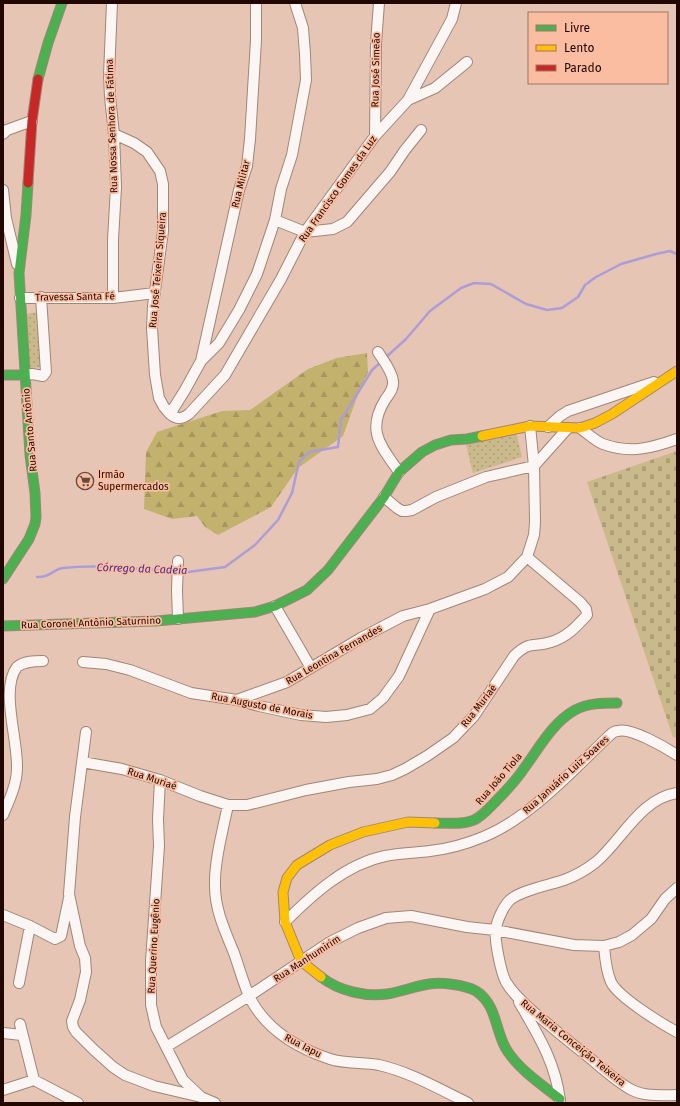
<svg xmlns="http://www.w3.org/2000/svg" width="680" height="1106" viewBox="0 0 680 1106" font-family="'Fira Sans',sans-serif">
  <defs>
    <pattern id="forest-firs" width="22" height="20" patternUnits="userSpaceOnUse"><rect width="22" height="20" fill="#c3b16e"/><path d="M5 1l3.5 6h-7zM16 11l3.5 6h-7z" fill="#a7975e"/></pattern>
    <pattern id="cemetery-stones" width="16" height="16" patternUnits="userSpaceOnUse"><rect width="16" height="16" fill="#cab98a"/><path d="M2 7V4a2 2 0 0 1 4 0v3zM10 15v-3a2 2 0 0 1 4 0v3z" fill="#ad9e75"/></pattern>
    <pattern id="park-dots" width="8" height="8" patternUnits="userSpaceOnUse"><rect width="8" height="8" fill="#cab98a"/><path d="M2 2h.1M6 6h.1" fill="none" stroke="#ad9e75" stroke-width="1.8" stroke-linecap="round"/></pattern>
  </defs>
  <rect width="100%" height="100%" fill="#e6c5b5"/>
  <!-- forest -->
  <path fill="url(#forest-firs)" d="M367 353 368 372 360 389 343 436 298 468 271 507 218 535 205 527 197 516 172 519 144 509 146 452 157 432 222 411 250 410 308 369 337 358Z"/>
  <!-- cemetery -->
  <path fill="url(#cemetery-stones)" d="M677 451V738L673 737 587 482Z"/>
  <!-- park -->
  <path fill="url(#park-dots)" d="M40 312 45 367 29 368 24 314Z
    M516 432 522 457 473 473 466 445Z"/>
  <g fill="none" stroke-linecap="round" stroke-linejoin="round">
    <!-- stream -->
    <path stroke="#ac9dd6" stroke-width="2.5" d="M384 359 406 339 430 311 461 288 474 283 491 284 526 304 547 310 562 308 578 297 585 285 596 277 621 264 656 254 670 251 677 254
      M181 571 188 572 225 567 255 545 278 520 292 493 299 462 309 452 338 447 341 420 372 370 381 362
      M37 577C50 578 53 569 63 568 100 564 138 569 176 571"/>
    <defs>
      <path id="street" d="M112 3 109 75 110 97 114 134 116 187 113 240V298
        M408 100 435 88 467 62
        M3 134 7 130 32 121
        M114 134 134 143 147 152 160 171 163 184V231L153 306 152 328 155 375 159 398 164 407 170 414 185 390 201 361 239 190 247 166 250 139 256 40V3
        M375 136 376 43 379 3
        M3 190 6 218 17 264
        M275 220 305 232 333 229 347 222 390 172 405 150 421 130
        M20 298H113L155 293
        M378 352C383 360 392 371 393 381 394 389 389 394 385 400 366 431 381 446 399 472
        M201 361 219 343 239 310 257 274 275 220 281 189 292 155 306 80 305 54 303 28 295 3
        M25 375 32 374 43 376 46 372 41 297
        M170 414C177 420 182 419 189 414L225 375 281 279 305 232 375 136 408 100 452 19 456 3
        M548 427 560 416 568 411 654 382
        M580 428C587 433 595 441 603 444 630 454 652 448 677 439
        M384 497 397 508 402 511H406L412 510 436 497 486 477 534 466 568 428
        M275 606 311 668
        M178 619 177 590 178 561
        M83 662 106 664 130 670 191 693 237 700 259 706 301 715 326 717 347 715 370 709 383 698 399 676 430 609 485 589 508 577 527 557 534 535 535 522 534 466 530 426
        M237 700 287 682 361 638 403 616 430 609
        M86 732 75 817 69 894 80 946 85 958 86 972 80 1000 72 1021 73 1027 76 1032 93 1049 113 1067 125 1075 154 1086 201 1097 215 1103
        M82 762 122 769 160 780 200 796 228 805H247L306 790 349 782 377 779 392 775 405 769 427 756 453 738 474 716 514 656C530 640 533 648 551 642 567 637 576 627 587 615L586 609 580 602 527 557
        M160 780 158 819 159 846 151 961V1005L156 1027 183 1080 201 1097
        M677 793C641 798 621 841 596 862 586 870 575 876 564 880 550 885 517 891 508 902 503 908 497 920 496 929 494 939 501 973 506 982 514 996 526 1005 537 1015 555 1030 573 1045 591 1059 604 1070 617 1082 632 1090 646 1097 663 1095 677 1095
        M228 805C223 829 214 863 215 886 215 910 225 931 234 953 239 967 243 982 249 996 265 1029 297 1048 330 1059 345 1064 364 1062 379 1065 410 1072 439 1089 468 1103
        M3 815C9 801 17 784 17 768 18 739 0 689 17 667 24 661 35 661 43 661
        M3 915 30 926 55 939 61 936 69 898
        M285 922C313 894 346 864 385 856 400 853 415 853 430 851 448 849 466 844 483 837 529 819 574 769 610 735 612 733 615 731 618 731 631 727 666 748 677 755
        M604 946C605 958 606 971 611 982 618 997 662 1024 677 1032
        M19 983 30 926
        M519 1002C538 1035 555 1061 560 1100
        M20 1024 34 1080
        M3 1033 22 1035
        M166 1047 249 996 330 942 358 928 386 918 411 916 467 927 495 930 574 945 604 946 619 942 632 935 651 919 665 899 677 888
        M3 1090 34 1080 78 1103"/>
      <path id="fast" d="M38 79 48 43 62 3
        M3 375H25
        M3 579 29 539 35 524 36 517 35 493 30 455 19 273 26 215 28 183
        M3 626 156 621 255 612 275 606 307 590 328 570 384 497 399 472 422 452 435 445 451 440 467 439 482 436
        M435 823C447 823 462 825 474 820 483 816 490 807 497 800 507 790 517 779 525 767 539 748 553 722 575 710 588 703 603 703 617 703
        M321 977C339 991 365 997 387 994 401 992 415 986 429 984 442 982 465 985 476 991 498 1005 495 1034 508 1052 521 1071 542 1085 560 1099"/>
      <path id="slow" d="M482 436 530 426 580 428 595 423 612 414 677 371
        M321 977 301 961 285 922 283 892 287 878 297 865 330 845 363 832 408 822 435 823"/>
      <path id="jam" d="M28 183 32 121 38 79"/>
    </defs>
    <!-- street casing -->
    <use href="#street" stroke="#a18577" stroke-width="12"/>
    <!-- fast casing -->
    <use href="#fast" stroke="#a18577" stroke-width="11"/>
    <!-- slow casing -->
    <use href="#slow" stroke="#a18577" stroke-width="11"/>
    <!-- jam casing -->
    <use href="#jam" stroke="#a18577" stroke-width="11"/>
    <!-- street -->
    <use href="#street" stroke="#fbf6f4" stroke-width="10"/>
    <!-- fast -->
    <use href="#fast" stroke="#4caf50" stroke-width="9"/>
    <!-- slow -->
    <use href="#slow" stroke="#ffc107" stroke-width="9"/>
    <!-- jam -->
    <use href="#jam" stroke="#c62828" stroke-width="9"/>
  </g>
  <!-- icons -->
  <defs>
    <symbol id="supermarket-ring" viewBox="-11 -11 22 22"><circle r="9.5" fill="#fabda1" stroke="#664a3f" stroke-width="1.5"/><path d="M-6-5.5h2.5l.6 2H6L4.5 2H-2.5L-4.4-4H-6ZM-1.5 3.2a1.3 1.3 0 1 0 .1 0ZM3 3.2a1.3 1.3 0 1 0 .1 0Z" fill="#664a3f"/></symbol>
  </defs>
  <g fill-rule="evenodd">
    <use href="#supermarket-ring" x="75" y="471" width="20" height="20"/>
  </g>
  <g text-anchor="middle" dominant-baseline="central" stroke-width="3.5" stroke-linejoin="round" paint-order="stroke">
    <!-- street labels -->
    <g font-size="10" fill="#210700" stroke="#fabda1">
      <text transform="translate(376 70) rotate(-89)">Rua José Simeão</text>
      <text transform="translate(112 126) rotate(-92)">Rua Nossa Senhora de Fátima</text>
      <text transform="translate(241 184) rotate(-76)">Rua Militar</text>
      <text transform="translate(338 189) rotate(-55)">Rua Francisco Gomes da Luz</text>
      <text transform="translate(158 270) rotate(-85)">Rua José Teixeira Siqueira</text>
      <text transform="translate(75 297) rotate(-1)">Travessa Santa Fé</text>
      <text transform="translate(30 430) rotate(-95)">Rua Santo Antônio</text>
      <text transform="translate(91 623) rotate(-2)">Rua Coronel Antônio Saturnino</text>
      <text transform="translate(334 655) rotate(-30)">Rua Leontina Fernandes</text>
      <text transform="translate(262 706) rotate(11)">Rua Augusto de Morais</text>
      <text transform="translate(479 706) rotate(-52)">Rua Muriaé</text>
      <text transform="translate(566 775) rotate(-42)">Rua Januário Luiz Soares</text>
      <text transform="translate(152 779) rotate(18)">Rua Muriaé</text>
      <text transform="translate(499 779) rotate(-49)">Rua João Tiola</text>
      <text transform="translate(154 946) rotate(-87)">Rua Querino Eugênio</text>
      <text transform="translate(307 959) rotate(-33)">Rua Manhumirim</text>
      <text transform="translate(573 1043) rotate(39)">Rua Maria Conceição Teixeira</text>
      <text transform="translate(303 1046) rotate(27)">Rua Iapu</text>
    </g>
    <!-- poi labels -->
    <g font-size="10" fill="#210700" stroke="#fabda1" text-anchor="start">
      <text x="98" y="475">Irmão<tspan x="98" dy="12">Supermercados</tspan></text>
    </g>
    <!-- water labels -->
    <g font-size="11" font-style="italic" fill="#412b91" stroke="#fabda1">
      <text transform="translate(142 569) rotate(2)">Córrego da Cadeia</text>
    </g>
  </g>
  <!-- border -->
  <rect width="680" height="1106" fill="none" stroke="#210700" stroke-width="8"/>
  <!-- legend -->
  <rect x="528" y="12" width="140" height="72" fill="#fabda1" stroke="#a37461"/>
  <rect x="536" y="25" width="20" height="6" fill="#4caf50" stroke="#a37461"/>
  <text x="564" y="32" font-size="12" fill="#210700">Livre</text>
  <rect x="536" y="45" width="20" height="6" fill="#ffc107" stroke="#a37461"/>
  <text x="564" y="52" font-size="12" fill="#210700">Lento</text>
  <rect x="536" y="65" width="20" height="6" fill="#c62828" stroke="#a37461"/>
  <text x="564" y="72" font-size="12" fill="#210700">Parado</text>
</svg>
